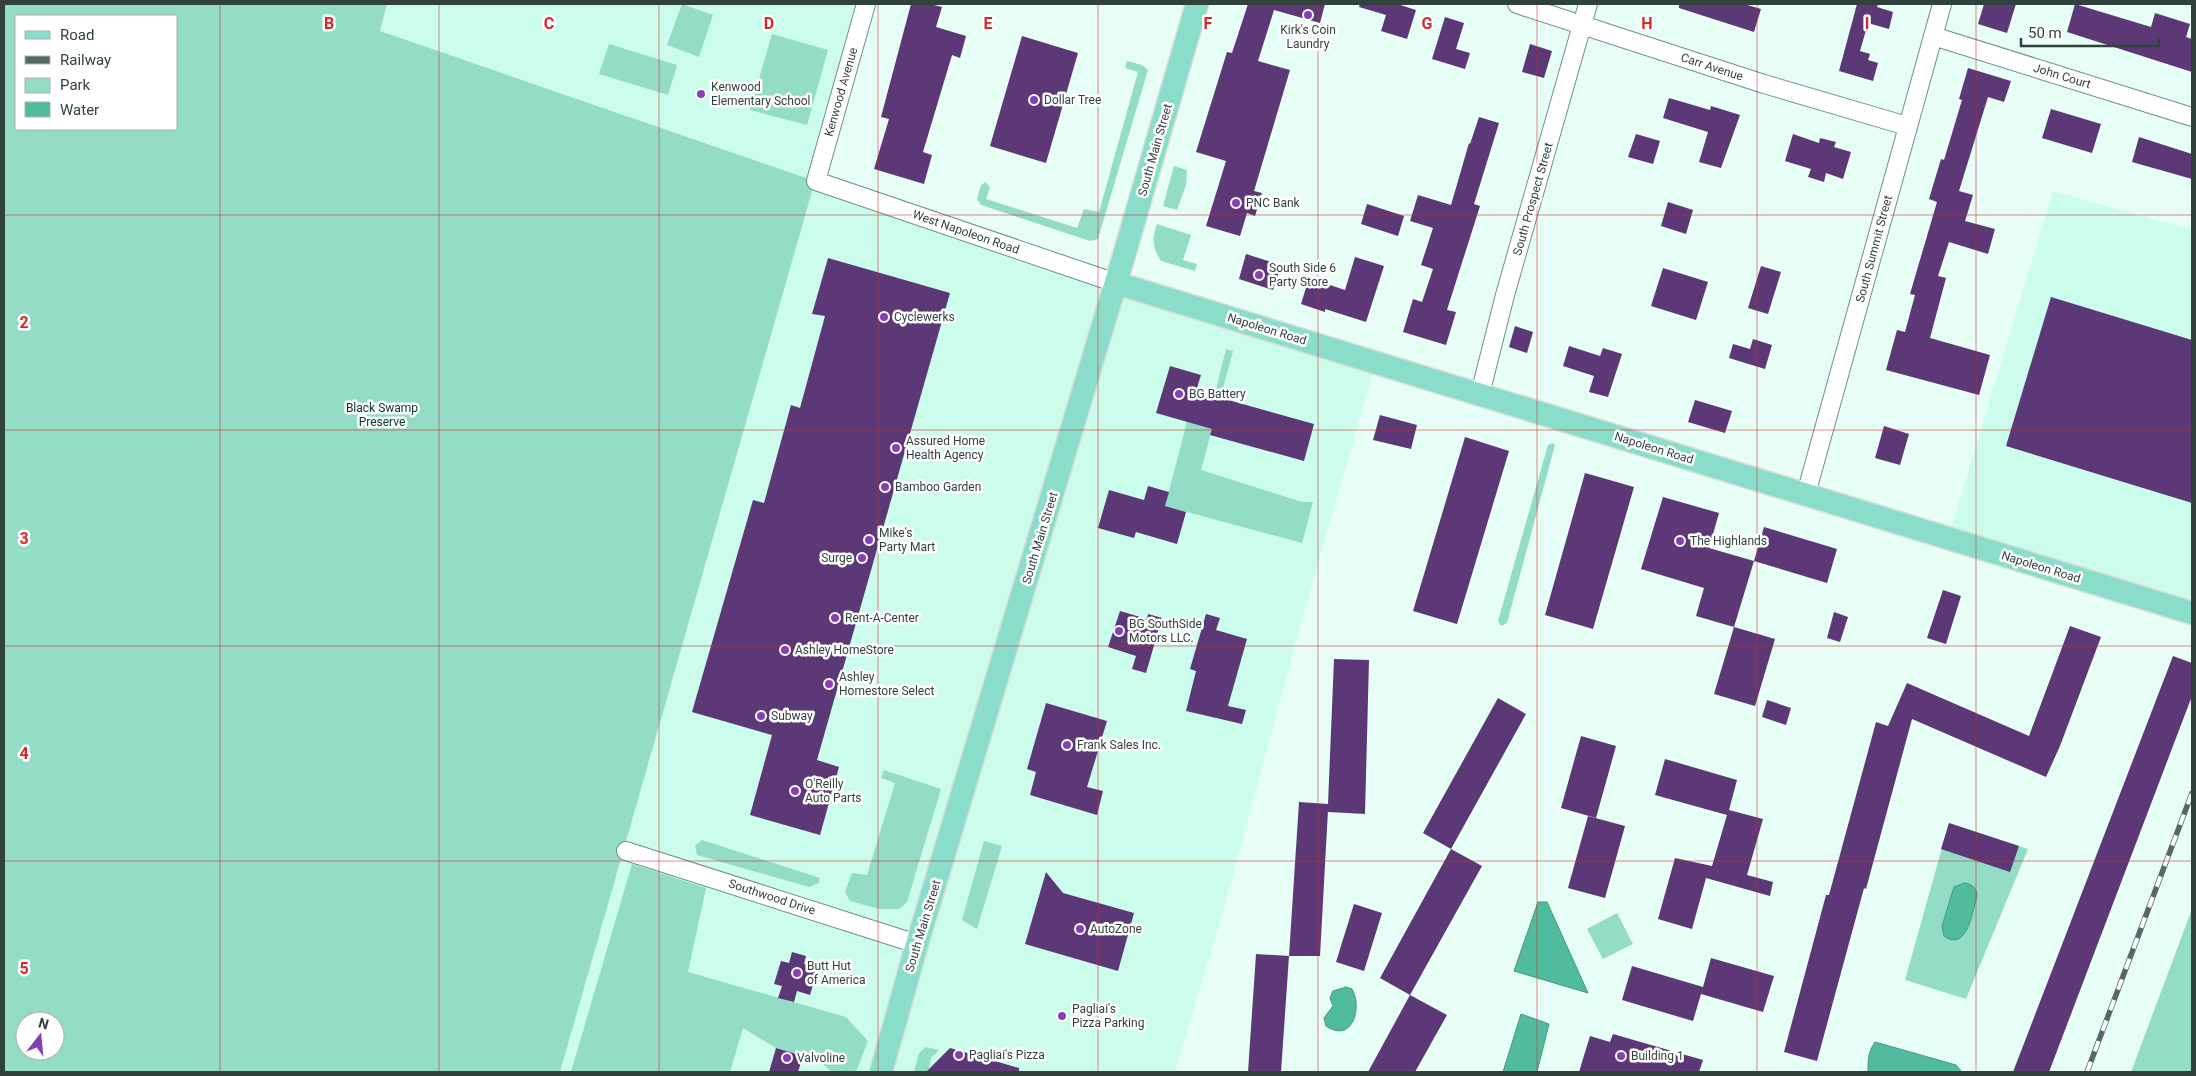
<svg xmlns="http://www.w3.org/2000/svg" width="2196" height="1076" font-family="Roboto,sans-serif">
	<rect width="100%" height="100%" fill="#e7fef6"/>
	<!-- built -->
	<g fill="#ccfceb">
		<polygon points="387,4 866,4 815,181 1376,363 1306,605 1223,912 1175,1072 560,1072 815,181 380,31"/>
		<polygon points="2053,191 2192,230 2192,613 1948,538"/>
	</g>
	<!-- green -->
	<g fill="#93dcc5" fill-rule="evenodd">
		<path d="M4 4H387L380 31 815 181 560 1072H369L365 1071 364 1072H4ZM16 16H176V129H16ZM25 1021H55V1051H25Z"/>
		<polygon points="682,4 713,15 699,57 667,45"/>
		<polygon points="772,34 828,50 807,125 750,110"/>
		<polygon points="609,44 677,65 668,95 599,74"/>
		<polygon points="1127,61 1142,65 1148,70 1098,239 1090,241 981,205 977,199 981,185 986,182 990,188 986,199 1077,228 1084,209 1099,212 1138,72 1125,68"/>
		<polygon points="1174,166 1187,170 1186,185 1177,210 1163,206"/>
		<path d="M1157 224 1191 235 1183 260 1197 264 1195 271 1161 261C1152 247 1152 240 1157 224Z"/>
		<polygon points="1226,349 1233,351 1201,470 1302,502 1313,502 1302,543 1165,506 1187,422 1207,426"/>
		<polygon points="1553,443 1555,445 1507,623 1501,626 1498,621 1548,445"/>
		<polygon points="884,770 941,789 907,902 899,909 879,909 850,901 845,892 852,873 867,875 895,783 881,778"/>
		<polygon points="1949,823 2028,849 1966,999 1905,980"/>
		<polygon points="702,840 820,878 819,883 809,887 697,855 695,846"/>
		<polygon points="984,841 1002,846 977,929 962,920"/>
		<polygon points="632,864 706,888 688,972 846,1017 868,1041 856,1072 832,1072 819,1061 776,1048 743,1028 730,1072 571,1072"/>
		<polygon points="2192,909 2192,1072 2131,1072"/>
		<polygon points="1617,913 1633,944 1603,959 1587,929"/>
		<polygon points="926,1047 939,1050 931,1058 928,1072 914,1072 919,1053"/>
	</g>
	<!-- water -->
	<g fill="#51bb9e" stroke="#479681">
		<path d="M1964 883C1972 884 1977 888 1977 896 1973 910 1967 953 1944 936L1942 926 1954 887Z"/>
		<polygon points="1538,902 1547,902 1588,993 1514,971"/>
		<path d="M1346 987 1352 989C1363 1008 1352 1044 1326 1026L1324 1018 1333 1006 1330 998 1333 991Z"/>
		<polygon points="1521,1014 1549,1024 1537,1072 1503,1072"/>
		<path d="M1875 1042 1956 1065 1962 1072H1868C1868 1060 1868 1052 1875 1042Z"/>
	</g>
	<!-- building -->
	<g fill="#5c3876">
		<polygon points="911,4 930,4 942,7 936,27 966,36 960,58 952,55 923,152 932,155 924,184 874,169 889,119 881,117"/>
		<polygon points="1248,4 1325,4 1320,23 1274,10 1258,61 1290,70 1254,191 1262,193 1255,216 1247,213 1240,236 1206,226 1226,161 1196,152 1227,52 1232,53"/>
		<polygon points="1360,4 1397,4 1416,10 1407,39 1381,31 1386,15 1359,7"/>
		<polygon points="1679,4 1744,4 1761,9 1754,32 1679,8"/>
		<polygon points="1857,4 1878,4 1877,7 1893,12 1889,29 1868,23 1860,51 1870,54 1868,60 1878,63 1873,81 1839,71"/>
		<polygon points="1984,4 2016,4 2007,33 1978,24"/>
		<polygon points="2075,4 2151,27 2155,13 2190,24 2186,37 2192,39 2192,72 2067,32"/>
		<polygon points="1445,17 1464,23 1456,49 1470,53 1465,69 1432,59"/>
		<polygon points="1022,36 1078,53 1046,163 990,146"/>
		<polygon points="1530,44 1552,51 1544,78 1522,72"/>
		<polygon points="1968,68 2011,81 2004,102 1988,97 1959,191 1973,195 1965,221 1995,229 1988,254 1949,242 1938,276 1946,278 1930,338 1990,355 1979,395 1886,370 1897,330 1905,332 1915,295 1910,294 1937,202 1929,199 1941,159 1944,160 1962,100 1959,99"/>
		<polygon points="1669,98 1710,110 1711,106 1740,115 1721,168 1699,162 1708,132 1663,118"/>
		<polygon points="2051,109 2101,124 2092,153 2042,138"/>
		<polygon points="1479,117 1499,123 1474,204 1480,206 1447,310 1456,312 1446,345 1403,332 1413,299 1422,302 1433,269 1421,265 1433,228 1410,221 1418,195 1451,205 1469,143 1470,144"/>
		<polygon points="1636,134 1660,141 1653,164 1628,157"/>
		<polygon points="1793,134 1819,143 1820,138 1836,142 1834,147 1851,152 1843,179 1826,173 1824,182 1808,177 1811,169 1785,161"/>
		<polygon points="2139,137 2192,154 2192,179 2132,162"/>
		<polygon points="1668,202 1693,210 1686,234 1661,226"/>
		<polygon points="1367,204 1404,216 1398,236 1361,224"/>
		<polygon points="1246,254 1281,265 1273,290 1239,279"/>
		<polygon points="1355,257 1384,266 1366,322 1325,309 1325,312 1301,304 1309,278 1345,290"/>
		<polygon points="828,258 950,293 817,760 839,767 820,835 750,815 772,735 692,712 753,500 764,503 791,405 800,408 825,316 812,314"/>
		<polygon points="1761,266 1781,272 1768,314 1748,308"/>
		<polygon points="1663,268 1708,282 1696,320 1651,306"/>
		<polygon points="2051,297 2192,340 2192,503 2006,446"/>
		<polygon points="1515,326 1533,332 1527,353 1509,347"/>
		<polygon points="1753,339 1772,345 1765,369 1729,358 1733,344 1750,349"/>
		<polygon points="1569,346 1600,356 1603,348 1622,354 1608,397 1589,392 1594,376 1563,366"/>
		<polygon points="1170,366 1201,375 1196,391 1314,424 1304,461 1210,435 1212,429 1156,413"/>
		<polygon points="1695,400 1732,411 1725,433 1688,422"/>
		<polygon points="1380,415 1417,425 1411,449 1373,440"/>
		<polygon points="1884,426 1909,434 1900,465 1875,458"/>
		<polygon points="1465,437 1509,451 1457,624 1413,611"/>
		<polygon points="1585,473 1634,487 1593,629 1545,615"/>
		<polygon points="1148,486 1169,492 1165,506 1186,512 1177,544 1136,532 1134,538 1098,528 1109,490 1144,500"/>
		<polygon points="1663,497 1719,513 1709,548 1754,561 1734,627 1696,616 1704,588 1641,569"/>
		<polygon points="1764,527 1837,549 1827,583 1754,561"/>
		<polygon points="1943,590 1961,596 1946,644 1927,638"/>
		<polygon points="1120,611 1147,619 1148,614 1162,618 1146,673 1132,669 1136,656 1108,647"/>
		<polygon points="1834,612 1848,617 1840,642 1827,638"/>
		<polygon points="1206,614 1220,618 1216,630 1247,639 1228,706 1246,710 1242,724 1186,711 1196,671 1190,669"/>
		<polygon points="2070,626 2101,637 2060,746 2046,777 1912,719 1866,889 1864,888 1817,1061 1784,1052 1826,895 1829,895 1876,722 1888,726 1907,683 2029,736"/>
		<polygon points="1734,627 1775,639 1755,706 1714,694"/>
		<polygon points="2173,656 2192,663 2192,696 2049,1072 2013,1072"/>
		<polygon points="1334,659 1369,660 1365,814 1328,812 1328,810 1320,956 1289,956 1299,802 1328,804"/>
		<polygon points="1498,698 1526,714 1451,849 1423,833"/>
		<polygon points="1767,700 1791,708 1786,725 1762,717"/>
		<polygon points="1046,703 1107,721 1087,787 1103,791 1097,815 1030,795 1036,772 1027,769"/>
		<polygon points="1581,736 1616,746 1596,818 1561,808"/>
		<polygon points="1665,759 1737,780 1729,810 1763,819 1747,875 1773,882 1770,896 1706,878 1692,929 1658,919 1675,858 1712,866 1727,815 1655,795"/>
		<polygon points="1588,816 1625,826 1605,898 1568,888"/>
		<polygon points="1949,823 2019,846 2010,872 1941,849"/>
		<polygon points="1451,849 1482,866 1410,995 1380,978"/>
		<polygon points="1046,872 1063,893 1134,913 1118,971 1025,944"/>
		<polygon points="1354,904 1382,913 1364,971 1336,962"/>
		<polygon points="792,952 806,956 804,964 818,968 810,995 797,991 794,1002 778,998 782,986 774,984 781,961 789,963"/>
		<polygon points="1256,954 1289,956 1281,1072 1248,1072"/>
		<polygon points="1711,958 1774,976 1763,1012 1701,994 1693,1021 1622,1000 1632,966 1703,987"/>
		<polygon points="1410,995 1447,1015 1415,1072 1368,1072"/>
		<polygon points="1613,1034 1703,1060 1699,1072 1579,1072 1590,1036 1610,1042"/>
		<polygon points="776,1048 803,1056 798,1072 769,1072"/>
		<polygon points="950,1048 1019,1068 1019,1072 926,1072"/>
	</g>
	<g fill="none" stroke-linecap="round" stroke-linejoin="round">
		<defs>
			<g id="minor">
				<polyline points="866,4 816,181 1116,283"/>
				<polyline points="1517,4 1764,84 1907,126"/>
				<polyline points="1933,36 2192,117"/>
				<polyline points="1480,394 1505,295 1588,4"/>
				<polyline points="1806,494 1942,4"/>
				<polyline points="626,851 917,944"/>
			</g>
			<g id="major">
				<polyline points="1116,283 2192,613"/>
				<polyline points="881,1072 917,944 1125,252 1197,4"/>
			</g>
		</defs>
		<!-- minor casing -->
		<use href="#minor" stroke="#6d9185" stroke-width="20"/>
		<!-- major casing -->
		<use href="#major" stroke="#dadddc" stroke-width="25"/>
		<!-- minor -->
		<use href="#minor" stroke="#fff" stroke-width="18"/>
		<!-- major -->
		<use href="#major" stroke="#8adec9" stroke-width="22"/>
		<defs>
			<polyline id="rail" points="2087,1072 2192,793"/>
		</defs>
		<!-- rail casing -->
		<use href="#rail" stroke="#576963" stroke-width="5.5"/>
		<!-- rail -->
		<use href="#rail" stroke="#fff" stroke-width="4" stroke-dasharray="11" stroke-linecap="butt"/>
	</g>
	<!-- grid -->
	<path fill="none" stroke="#d62828" stroke-width="1" stroke-opacity="0.55" d="M220 4V1072M439 4V1072M659 4V1072M878 4V1072M1098 4V1072M1318 4V1072M1537 4V1072M1757 4V1072M1976 4V1072M4 215H2192M4 430H2192M4 646H2192M4 861H2192"/>
	<!-- markers -->
	<g fill="#8640b3" stroke="#fff" stroke-width="2">
		<circle cx="1308" cy="15" r="5"/>
		<circle cx="701" cy="94" r="5"/>
		<circle cx="1034" cy="100" r="5"/>
		<circle cx="1236" cy="203" r="5"/>
		<circle cx="1259" cy="275" r="5"/>
		<circle cx="884" cy="317" r="5"/>
		<circle cx="1179" cy="394" r="5"/>
		<circle cx="896" cy="448" r="5"/>
		<circle cx="885" cy="487" r="5"/>
		<circle cx="869" cy="540" r="5"/>
		<circle cx="1680" cy="541" r="5"/>
		<circle cx="862" cy="558" r="5"/>
		<circle cx="835" cy="618" r="5"/>
		<circle cx="1119" cy="631" r="5"/>
		<circle cx="785" cy="650" r="5"/>
		<circle cx="829" cy="684" r="5"/>
		<circle cx="761" cy="716" r="5"/>
		<circle cx="1067" cy="745" r="5"/>
		<circle cx="795" cy="791" r="5"/>
		<circle cx="1080" cy="929" r="5"/>
		<circle cx="797" cy="973" r="5"/>
		<circle cx="1062" cy="1016" r="5"/>
		<circle cx="959" cy="1055" r="5"/>
		<circle cx="1621" cy="1056" r="5"/>
		<circle cx="787" cy="1058" r="5"/>
	</g>
	<g text-anchor="middle" dominant-baseline="central" stroke-width="5" stroke-linejoin="round" paint-order="stroke">
		<!-- poi labels -->
		<g font-size="12" fill="#31413c" stroke="#fff" text-anchor="start">
			<text x="1308" y="30" text-anchor="middle">Kirk's Coin<tspan x="1308" dy="14">Laundry</tspan></text>
			<text x="711" y="87">Kenwood<tspan x="711" dy="14">Elementary School</tspan></text>
			<text x="1044" y="100">Dollar Tree</text>
			<text x="1246" y="203">PNC Bank</text>
			<text x="1269" y="268">South Side 6<tspan x="1269" dy="14">Party Store</tspan></text>
			<text x="894" y="317">Cyclewerks</text>
			<text x="1189" y="394">BG Battery</text>
			<text x="906" y="441">Assured Home<tspan x="906" dy="14">Health Agency</tspan></text>
			<text x="895" y="487">Bamboo Garden</text>
			<text x="879" y="533">Mike's<tspan x="879" dy="14">Party Mart</tspan></text>
			<text x="1690" y="541">The Highlands</text>
			<text x="852" y="558" text-anchor="end">Surge</text>
			<text x="845" y="618">Rent-A-Center</text>
			<text x="1129" y="624">BG SouthSide<tspan x="1129" dy="14">Motors LLC.</tspan></text>
			<text x="795" y="650">Ashley HomeStore</text>
			<text x="839" y="677">Ashley<tspan x="839" dy="14">Homestore Select</tspan></text>
			<text x="771" y="716">Subway</text>
			<text x="1077" y="745">Frank Sales Inc.</text>
			<text x="805" y="784">O'Reilly<tspan x="805" dy="14">Auto Parts</tspan></text>
			<text x="1090" y="929">AutoZone</text>
			<text x="807" y="966">Butt Hut<tspan x="807" dy="14">of America</tspan></text>
			<text x="1072" y="1009">Pagliai's<tspan x="1072" dy="14">Pizza Parking</tspan></text>
			<text x="969" y="1055">Pagliai's Pizza</text>
			<text x="1631" y="1056">Building 1</text>
			<text x="797" y="1058">Valvoline</text>
		</g>
		<!-- street labels -->
		<g font-size="12" fill="#31413c" stroke="#fff">
			<text transform="translate(1712 67) rotate(18)">Carr Avenue</text>
			<text transform="translate(2062 76) rotate(17)">John Court</text>
			<text transform="translate(841 92) rotate(-74)">Kenwood Avenue</text>
			<text transform="translate(1155 150) rotate(-74)">South Main Street</text>
			<text transform="translate(1533 199) rotate(-74)">South Prospect Street</text>
			<text transform="translate(966 232) rotate(19)">West Napoleon Road</text>
			<text transform="translate(1874 249) rotate(-75)">South Summit Street</text>
			<text transform="translate(1267 329) rotate(17)">Napoleon Road</text>
			<text transform="translate(1654 448) rotate(17)">Napoleon Road</text>
			<text transform="translate(1040 538) rotate(-73)">South Main Street</text>
			<text transform="translate(2041 567) rotate(17)">Napoleon Road</text>
			<text transform="translate(772 897) rotate(18)">Southwood Drive</text>
			<text transform="translate(923 926) rotate(-73)">South Main Street</text>
		</g>
		<!-- park labels -->
		<g font-size="12" fill="#033529" stroke="#fff">
			<text x="382" y="408">Black Swamp<tspan x="382" dy="14">Preserve</tspan></text>
		</g>
	</g>
	<g font-size="16" text-anchor="middle" font-weight="bold" fill="#d62828" stroke="#fff" stroke-width="5" stroke-linejoin="round" paint-order="stroke">
		<text x="329" y="29">B</text>
		<text x="549" y="29">C</text>
		<text x="769" y="29">D</text>
		<text x="988" y="29">E</text>
		<text x="1208" y="29">F</text>
		<text x="1427" y="29">G</text>
		<text x="1647" y="29">H</text>
		<text x="1867" y="29">I</text>
		<text x="24" y="328">2</text>
		<text x="24" y="544">3</text>
		<text x="24" y="759">4</text>
		<text x="24" y="974">5</text>
	</g>
	<!-- border -->
	<rect width="2196" height="1076" fill="none" stroke="#31413c" stroke-width="10"/>
	<!-- legend -->
	<rect x="15" y="15" width="162" height="115" fill="#ffffff" stroke="#adb3b1"/>
	<rect x="25" y="31" width="25" height="8" fill="#8adec9" stroke="#adb3b1"/>
	<text x="60" y="40" font-size="15" fill="#31413c">Road</text>
	<rect x="25" y="56" width="25" height="8" fill="#576963" stroke="#adb3b1"/>
	<text x="60" y="65" font-size="15" fill="#31413c">Railway</text>
	<rect x="25" y="78" width="25" height="15" fill="#93dcc5" stroke="#adb3b1"/>
	<text x="60" y="90" font-size="15" fill="#31413c">Park</text>
	<rect x="25" y="102" width="25" height="15" fill="#51bb9e" stroke="#adb3b1"/>
	<text x="60" y="115" font-size="15" fill="#31413c">Water</text>
	<!-- north arrow -->
	<g transform="translate(40 1036) rotate(16)"><circle r="24" fill="#ffffff" stroke="#adb3b1"/>
	<path d="M0-4L9 19L0 12L-9 19Z" fill="#8640b3"/>
	<text y="-8" font-size="14" font-weight="bold" text-anchor="middle" fill="#31413c">N</text>
	</g>
	<!-- scale -->
	<path d="M2021 38v8h138v-8" fill="none" stroke="#31413c" stroke-width="2.5"/>
	<text x="2028" y="38" font-size="15" fill="#31413c" stroke="#ffffff" stroke-width="4" paint-order="stroke">50 m</text>
</svg>
